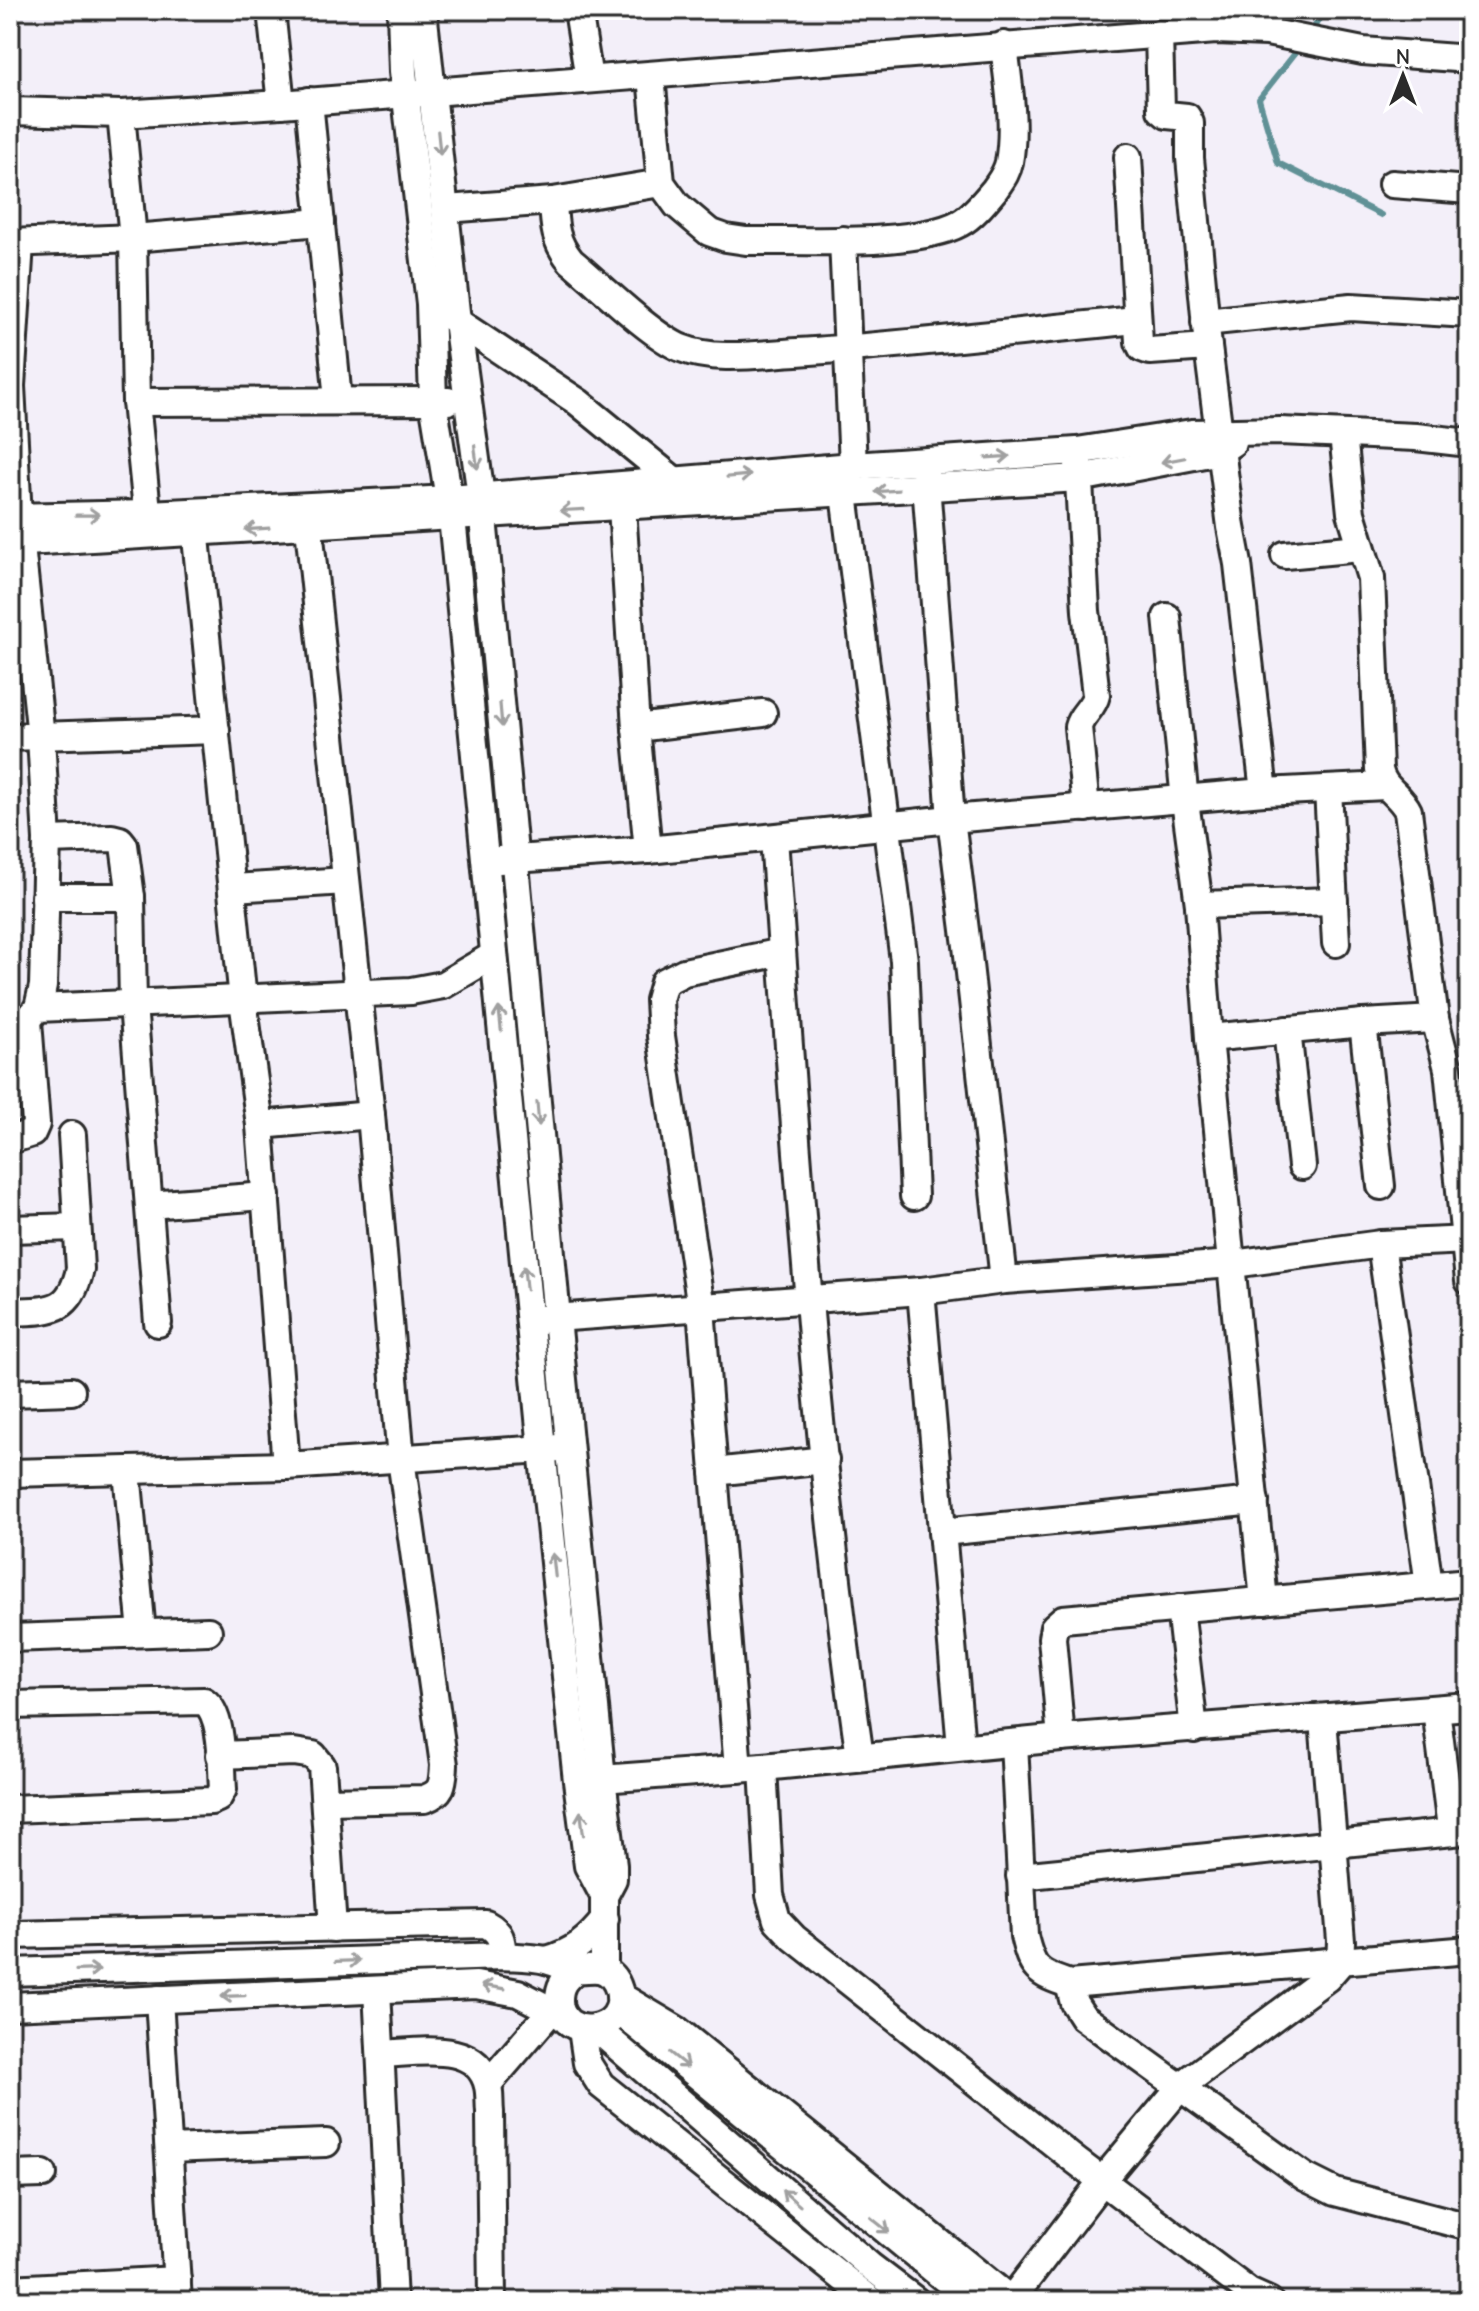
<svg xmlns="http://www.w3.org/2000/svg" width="1479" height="2311" font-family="'Comic Neue',sans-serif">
	<rect width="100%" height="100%" fill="#f3eff9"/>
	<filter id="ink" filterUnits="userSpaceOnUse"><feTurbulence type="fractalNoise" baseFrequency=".0125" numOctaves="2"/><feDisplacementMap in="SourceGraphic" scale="16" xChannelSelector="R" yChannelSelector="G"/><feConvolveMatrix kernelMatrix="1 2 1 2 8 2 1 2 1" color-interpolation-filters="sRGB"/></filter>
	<g filter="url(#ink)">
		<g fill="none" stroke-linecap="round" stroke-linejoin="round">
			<!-- stream -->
			<g stroke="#609196" stroke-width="6">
				<polyline points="1311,32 1325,10"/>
				<polyline points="1300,47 1259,99 1278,163 1381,215"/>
			</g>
			<defs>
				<g id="minor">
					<polyline points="271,10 281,104"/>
					<polyline points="401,10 403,72 430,304 433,401 452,517 542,1449 577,1781 588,1866 604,1896"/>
					<polyline points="423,10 457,321 481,496 557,1318 602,1779 613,1865 613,1879 604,1896 604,1970"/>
					<polyline points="578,10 589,79"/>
					<path d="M651 76 661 183 677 205 709 232 726 238 746 241C797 240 917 247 960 223 973 216 985 201 995 189 1001 180 1007 173 1009 162 1016 124 1008 83 1004 45"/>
					<polyline points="309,101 338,400"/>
					<polyline points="10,111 121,114 281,104 1216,30 1267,32 1363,51 1469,59"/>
					<polyline points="121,114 133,238 136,402 149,530"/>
					<polyline points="1128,157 1139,342 1142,348 1150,351 1208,347"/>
					<polyline points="1392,184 1469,190"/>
					<path d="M553 201C554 226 555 242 571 261 599 284 650 335 681 348 716 362 760 354 797 352 910 345 1024 331 1137 320"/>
					<polyline points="446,209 553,201 661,183"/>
					<polyline points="843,240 853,466 844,494 904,961 914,1196"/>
					<polyline points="10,243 133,238 321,222"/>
					<polyline points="20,243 11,386 18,517 41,737 47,840 43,986 38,1008"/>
					<polyline points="450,317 578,402 682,487"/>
					<polyline points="1205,322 1351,307 1469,314"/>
					<polyline points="136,402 448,401"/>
					<path d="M1343 434 1351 513 1371 578 1379 770C1383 789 1400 794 1408 811L1435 1019 1448 1069 1469 1281"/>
					<path d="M1078 462 1086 611 1096 695C1093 709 1081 714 1078 727L1086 808"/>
					<polyline points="925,470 951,819 967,946 1004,1280"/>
					<polyline points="621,491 636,728 648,850"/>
					<polyline points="307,509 371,1115"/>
					<polyline points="10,517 148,514 450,499 853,466 1077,451 1192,433 1280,431 1416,437 1469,443"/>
					<polyline points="194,518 243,1000 260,1125 286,1466"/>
					<polyline points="10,543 1079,478 1220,451 1232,443"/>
					<polyline points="1285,555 1360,548"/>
					<polyline points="1167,617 1185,801 1199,905 1334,901"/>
					<polyline points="636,728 763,713"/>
					<polyline points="10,737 216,730"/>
					<polyline points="1328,789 1336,943"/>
					<polyline points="1264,792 1386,786"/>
					<path d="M774 838C796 1145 816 1453 860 1757"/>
					<polyline points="47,840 112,838 120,840 124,845 131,897 133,1004 158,1323"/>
					<polyline points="499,860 648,850 951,819 1264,792 1238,564 1231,527 1208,347 1190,158 1190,123 1187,117 1167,115 1161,110 1159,34"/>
					<polyline points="233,888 346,881"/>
					<polyline points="45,897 131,897"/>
					<polyline points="1199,905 1209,1038 1264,1601"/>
					<polyline points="1363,1023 1381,1186"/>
					<polyline points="1287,1030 1302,1166"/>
					<polyline points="1209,1038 1363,1023 1435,1019"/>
					<polyline points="10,1040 38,1008 411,991 443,985 494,955"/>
					<path d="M260 1125 371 1115 401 1459 444 1765C443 1783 443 1793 424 1799L326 1801"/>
					<polyline points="10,1140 32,1133 36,1124 28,1021"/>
					<polyline points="149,1205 266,1196"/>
					<polyline points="10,1229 77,1227"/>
					<polyline points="1381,1244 1429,1585"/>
					<polyline points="921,1291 961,1747"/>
					<path d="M10 1312C50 1310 70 1314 80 1269L72 1135"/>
					<polyline points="541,1319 921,1291 1004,1280 1233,1264 1381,1244 1469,1240"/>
					<polyline points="10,1393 71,1391"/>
					<polyline points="127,1471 142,1633"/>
					<polyline points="714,1472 701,1308 661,1036 659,1000 664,982 684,972 782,952"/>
					<polyline points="10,1473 286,1466 559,1448"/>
					<polyline points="942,1532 1255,1501"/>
					<polyline points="1180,1608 1194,1729"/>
					<polyline points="10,1638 208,1631"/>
					<path d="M10 1705 204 1701C224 1715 221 1765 223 1789L218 1798 211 1801 10 1809"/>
					<polyline points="1436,1709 1451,1828 1469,1831"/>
					<polyline points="1061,1738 1052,1638 1054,1627 1063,1619 1469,1582"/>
					<path d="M1014 1743 1024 1936C1032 1969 1036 1973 1069 1984L1469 1950"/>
					<polyline points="220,1755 294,1752 313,1755 322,1766 333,1928"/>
					<polyline points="763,1767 770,1895 777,1920 794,1938 1076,2161 1249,2292 1269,2301"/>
					<polyline points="738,1769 714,1472 825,1460"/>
					<polyline points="588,1780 763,1767 1061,1738 1469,1706"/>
					<polyline points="1020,1876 1463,1831"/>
					<path d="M10 1935 486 1924C501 1932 502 1940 503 1956"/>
					<path d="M547 1960C573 1952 588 1941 605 1919"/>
					<path d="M10 1972 503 1956C517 1957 532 1957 546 1960 555 1962 565 1968 575 1969 583 1970 591 1968 599 1969 610 1971 616 1980 619 1990 631 2034 559 2044 559 2000 559 1986 564 1979 576 1970"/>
					<polyline points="1069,1984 1074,2003 1083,2017 1305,2177 1335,2192 1469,2227"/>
					<polyline points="377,1990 393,2301"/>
					<polyline points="620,1996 677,2030 1012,2301"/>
					<polyline points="159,1999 178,2301"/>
					<polyline points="10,2006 476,1985 518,1993 564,2017"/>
					<polyline points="619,2011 972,2301"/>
					<polyline points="582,2029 587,2063 601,2085 872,2301"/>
					<polyline points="597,2029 870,2266 916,2301"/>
					<path d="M381 2054C417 2053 477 2039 488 2086 490 2094 489 2103 490 2112L492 2301"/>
					<polyline points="488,2084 551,2011"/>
					<polyline points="169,2149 326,2143"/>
					<polyline points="10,2175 43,2174"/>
					<polyline points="10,2289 177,2280"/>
					<polyline points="1011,2300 1102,2181 1181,2086 1327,1978 1340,1963 1341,1941 1323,1719"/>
				</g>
			</defs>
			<!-- minor casing -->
			<use href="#minor" stroke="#2b2b2b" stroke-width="32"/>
			<!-- minor -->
			<use href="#minor" stroke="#fff" stroke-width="26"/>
		</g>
		<!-- one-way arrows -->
		<defs><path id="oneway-shaft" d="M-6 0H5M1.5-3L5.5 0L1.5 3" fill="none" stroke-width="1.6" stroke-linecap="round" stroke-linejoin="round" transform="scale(2)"/></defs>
		<g stroke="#a0a0a0">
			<use href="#oneway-shaft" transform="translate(439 143) rotate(84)"/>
			<use href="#oneway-shaft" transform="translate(476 457) rotate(83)"/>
			<use href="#oneway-shaft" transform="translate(998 457) rotate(-4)"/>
			<use href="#oneway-shaft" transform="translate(1173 460) rotate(169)"/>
			<use href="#oneway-shaft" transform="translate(739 476) rotate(-5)"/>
			<use href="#oneway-shaft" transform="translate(887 491) rotate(176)"/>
			<use href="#oneway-shaft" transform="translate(572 510) rotate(177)"/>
			<use href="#oneway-shaft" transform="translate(88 515) rotate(-1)"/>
			<use href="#oneway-shaft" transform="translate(257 529) rotate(176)"/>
			<use href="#oneway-shaft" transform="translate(501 715) rotate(85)"/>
			<use href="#oneway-shaft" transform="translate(500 1019) rotate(-96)"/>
			<use href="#oneway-shaft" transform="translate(538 1114) rotate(85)"/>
			<use href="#oneway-shaft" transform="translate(525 1278) rotate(-96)"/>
			<use href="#oneway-shaft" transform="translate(554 1565) rotate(-96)"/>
			<use href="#oneway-shaft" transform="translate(582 1823) rotate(-97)"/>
			<use href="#oneway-shaft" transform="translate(348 1961) rotate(-2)"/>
			<use href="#oneway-shaft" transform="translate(88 1970) rotate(-2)"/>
			<use href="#oneway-shaft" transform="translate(493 1987) rotate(-171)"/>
			<use href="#oneway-shaft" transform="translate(233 1996) rotate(178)"/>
			<use href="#oneway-shaft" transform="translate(679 2060) rotate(39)"/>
			<use href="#oneway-shaft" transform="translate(791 2198) rotate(-139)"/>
			<use href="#oneway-shaft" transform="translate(880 2225) rotate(39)"/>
		</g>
	</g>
	<!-- margin -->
	<rect width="1479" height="2311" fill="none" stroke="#fff" stroke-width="40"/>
	<rect x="20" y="20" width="1439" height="2271" fill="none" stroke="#2b2b2b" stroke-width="3" filter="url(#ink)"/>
	<!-- north arrow -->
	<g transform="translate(1403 76)" stroke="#ffffff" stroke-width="6" paint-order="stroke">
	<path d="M0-6L14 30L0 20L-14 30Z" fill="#2b2b2b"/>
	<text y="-12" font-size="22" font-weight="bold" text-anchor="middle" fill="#2b2b2b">N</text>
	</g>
</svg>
